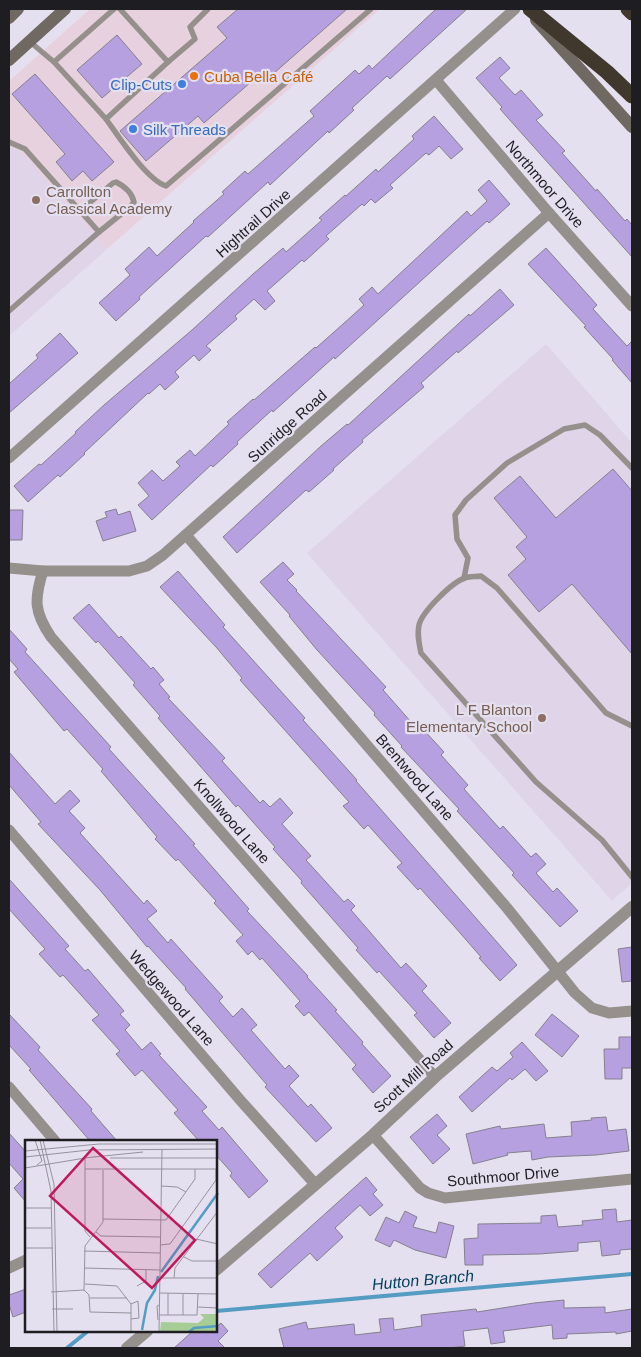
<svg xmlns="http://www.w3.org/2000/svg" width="641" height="1357" font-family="Helvetica,sans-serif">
	<rect width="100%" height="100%" fill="#e5e0ef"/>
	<!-- commercial -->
	<polygon fill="#e8d1de" points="90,9 380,9 107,249 20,151 9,147 9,81"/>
	<!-- education -->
	<g fill="#dfd4e8">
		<polygon points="9,147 20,151 107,249 9,336"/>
		<polygon points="546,344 632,443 632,883 612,901 307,553"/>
	</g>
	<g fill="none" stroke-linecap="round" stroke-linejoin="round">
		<!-- stream -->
		<g stroke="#559cc3" stroke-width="4">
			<polyline points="216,1311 632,1274"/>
			<polyline points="67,1348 88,1331"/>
		</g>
	</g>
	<!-- building -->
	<g fill="#b6a0df" stroke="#85808e">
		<polygon points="238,9 347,9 265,81 259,75 204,123 198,116 146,161 120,131 227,38 217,27"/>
		<polygon points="436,9 467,9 390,79 387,76 352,108 354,110 329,133 328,131 270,185 268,182 208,237 206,236 139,297 140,299 116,321 99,303 130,275 125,269 149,247 157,256 194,222 193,221 224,194 222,192 245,171 248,174 314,116 310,111 355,70 359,74 369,65 372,69"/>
		<polygon points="117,35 142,64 102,98 77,70"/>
		<polygon points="500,57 510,68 499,78 515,95 521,90 543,115 536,120 565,151 562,153 596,191 597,189 625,221 627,219 632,225 632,257 500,109 502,107 476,78"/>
		<polygon points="35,74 114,162 92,181 83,171 72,181 56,162 65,154 12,94"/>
		<polygon points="434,116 463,149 451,159 439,146 429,155 426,153 390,185 393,188 375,203 371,199 364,206 362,204 326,236 329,239 304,262 302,260 267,291 275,301 265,310 254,299 235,316 237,319 206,346 211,350 199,361 194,355 175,372 179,377 165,390 160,384 149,394 148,393 84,453 85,454 60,477 58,475 28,502 14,486 39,464 41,465 76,433 75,432 104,405 192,330 252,275 283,248 286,252 322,220 319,218 345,195 346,196 376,169 378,172 414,139 412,136"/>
		<polygon points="489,180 510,204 489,223 487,221 456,249 335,359 334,357 273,412 272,410 237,442 238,444 213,467 211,465 152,520 138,505 149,496 138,483 152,470 163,481 180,466 176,462 190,450 195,456 229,424 227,422 253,399 254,400 315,347 316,348 352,316 364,305 359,299 372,287 378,294 467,211 471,216 487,201 478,190"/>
		<polygon points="546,248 597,305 593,309 627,346 632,341 632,383 612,360 613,359 584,327 586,326 528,264"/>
		<polygon points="500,289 514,305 458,353 457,351 421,383 424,387 362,440 363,442 333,469 334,470 309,492 306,490 237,553 223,537 321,446 347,424 348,425 469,314 470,316"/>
		<polygon points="60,333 78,353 9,413 9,384 38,358 36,355"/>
		<polygon points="613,469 632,491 632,654 572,584 539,612 508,575 526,559 516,547 527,537 494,498 520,476 556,518"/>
		<polygon points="116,509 118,515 130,511 136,531 103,541 96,521 107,517 105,512"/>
		<polygon points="9,510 23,510 22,540 9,540"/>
		<polygon points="283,562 294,574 287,580 297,590 296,591 386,687 383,690 419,731 422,728 444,752 441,755 468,785 464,789 500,829 503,826 531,857 536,853 546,864 536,873 553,892 557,888 578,911 560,927 512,875 514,873 457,811 459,809 401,747 402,746 374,715 375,713 317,650 289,616 290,615 260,582"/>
		<polygon points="178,571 225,625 223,627 305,718 303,720 357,780 356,781 517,965 500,981 479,958 481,957 454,926 420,888 418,890 397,867 402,863 368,825 364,829 343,806 349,802 240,680 242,678 216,647 160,587"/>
		<polygon points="89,604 119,638 121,636 151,669 153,667 164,680 159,684 170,697 168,698 225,758 222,761 260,803 263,800 270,807 280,798 293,813 282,824 311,856 306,860 344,902 348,899 355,906 351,910 401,968 406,963 427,986 422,991 451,1023 434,1038 414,1015 417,1013 379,971 377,973 356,950 358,948 301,883 302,881 273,849 275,847 238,805 236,807 158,718 160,716 133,685 135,683 98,641 96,643 73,618"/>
		<polygon points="9,629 27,649 25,652 111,747 109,749 195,844 193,845 249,909 247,911 308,976 307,977 337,1010 335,1011 363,1042 362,1044 391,1076 373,1093 352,1069 356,1065 309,1012 304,1016 295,1006 300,1001 262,958 260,960 252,951 248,955 236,941 243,935 214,903 216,901 178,859 176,861 155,839 157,837 101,771 103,769 67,729 64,731 14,672 18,669 9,659"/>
		<polygon points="9,752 55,804 70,790 80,801 69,811 85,828 80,833 144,904 147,900 157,911 147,919 168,943 171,939 223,997 219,1001 233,1017 242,1008 257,1025 251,1030 285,1069 289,1065 299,1076 289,1086 308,1107 311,1104 332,1128 316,1142 265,1087 267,1085 185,989 186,988 148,946 147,947 100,890 38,824 41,822 9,785"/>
		<polygon points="9,879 69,946 65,949 85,971 88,969 124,1011 120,1014 130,1025 125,1030 142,1050 151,1042 161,1054 159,1055 207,1107 202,1111 219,1130 222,1127 268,1181 249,1198 230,1176 232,1173 216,1155 216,1141 199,1141 174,1113 178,1110 142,1070 135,1076 116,1054 120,1051 92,1020 99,1015 63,975 60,977 39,954 45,949 9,909"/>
		<polygon points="632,947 632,981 622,982 618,949"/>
		<polygon points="9,1014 40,1047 38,1050 92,1109 91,1111 117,1141 90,1141 29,1070 31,1069 9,1045"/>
		<polygon points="552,1014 579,1036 562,1057 535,1035"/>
		<polygon points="619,1037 632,1037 632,1068 622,1068 622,1079 605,1079 604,1049 619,1049"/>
		<polygon points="522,1042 548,1071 536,1081 525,1069 512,1080 510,1078 472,1112 459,1097 492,1067 497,1071 513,1057 510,1053"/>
		<polygon points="437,1114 447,1126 437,1135 450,1149 433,1164 410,1137"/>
		<polygon points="606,1117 608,1131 626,1129 629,1151 596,1155 548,1157 532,1160 531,1151 507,1153 508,1155 473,1164 466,1134 500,1126 501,1129 544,1124 546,1138 572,1136 571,1122 592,1120 591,1118"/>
		<polygon points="9,1133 26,1152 26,1202 14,1188 23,1179 9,1163"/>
		<polygon points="366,1177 377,1190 373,1194 383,1205 370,1216 360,1205 335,1228 343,1237 317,1261 310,1253 271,1288 258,1274"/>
		<polygon points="616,1209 617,1222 632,1220 632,1249 620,1250 620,1254 602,1256 600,1241 578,1243 578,1251 539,1254 483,1255 483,1265 465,1265 464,1239 478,1238 478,1224 541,1223 541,1216 556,1215 558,1227 583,1225 582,1221 603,1219 602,1210"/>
		<polygon points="405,1211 417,1217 413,1227 436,1233 439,1222 454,1226 446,1258 415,1250 394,1240 390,1247 375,1240 386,1217 399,1223"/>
		<polygon points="26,1289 26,1312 13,1317 9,1304 9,1295"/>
		<polygon points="564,1300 564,1308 605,1307 605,1313 632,1309 632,1331 616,1334 616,1332 567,1334 567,1338 553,1339 552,1325 503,1331 505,1342 491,1344 488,1328 463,1331 465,1346 449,1348 284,1348 279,1329 306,1322 308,1329 354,1324 355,1335 381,1332 379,1319 393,1318 394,1330 422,1326 421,1315 476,1309 477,1312 534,1303"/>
		<polygon points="221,1323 228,1331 218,1341 225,1348 174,1348 193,1331 216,1331 216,1327"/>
	</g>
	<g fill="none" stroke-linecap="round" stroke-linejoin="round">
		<!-- service -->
		<g stroke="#95908b" stroke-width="5.5">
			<polyline points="120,9 168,62 195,39 190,27 208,9"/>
			<polyline points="29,41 54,62 114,9"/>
			<polyline points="54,62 106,119 168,62"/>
			<path d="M106 119C119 137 146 179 166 186L371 9"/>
			<polyline points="9,142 25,149 99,232 9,311"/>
			<path d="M80 211 113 183 116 182C124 186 132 193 134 202L131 206 99 232"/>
			<polyline points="464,578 468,558 457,539 455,515 466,500 507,463 564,429 585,425 600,435 632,468"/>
			<path d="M632 726 606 713 497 588 481 576C476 577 470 576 465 578 452 582 422 612 419 625 417 635 419 643 421 653L536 782 602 840 632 877"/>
		</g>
		<!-- minor -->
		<g stroke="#95908b" stroke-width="11">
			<polyline points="436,80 549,213 632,306"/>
			<polyline points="9,458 515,9"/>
			<polyline points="186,535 507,908 575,993 592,1008 609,1013 632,1011"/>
			<polyline points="9,568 43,571 129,571 147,566 163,555 549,213"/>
			<path d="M43 571C34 599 34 612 51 637L435 1077"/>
			<polyline points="9,830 241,1101 315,1184"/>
			<polyline points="9,1087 55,1141"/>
			<polyline points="373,1135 420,1188 428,1193 445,1198 632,1179"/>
			<polyline points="9,1268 26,1260"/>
		</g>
		<!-- tertiary -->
		<g stroke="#95908b" stroke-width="12">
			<polyline points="216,1270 373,1135 435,1077 632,907"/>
			<polyline points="127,1348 147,1331"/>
		</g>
		<!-- secondary -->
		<g stroke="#706962" stroke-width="12">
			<polyline points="9,18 18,9"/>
			<polyline points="536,20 632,127"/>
			<polyline points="9,60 65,9"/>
		</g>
		<!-- motorway -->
		<g stroke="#40372d" stroke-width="15">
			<polyline points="530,9 607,72 632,96"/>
			<polyline points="628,9 632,13"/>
		</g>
	</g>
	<!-- markers -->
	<circle fill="#e8710a" stroke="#e5e0ef" stroke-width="2" cx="194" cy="76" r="5"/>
	<g fill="#3f7fe0" stroke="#e5e0ef" stroke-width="2">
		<circle cx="182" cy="84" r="5"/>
		<circle cx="133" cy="129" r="5"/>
	</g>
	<g fill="#8d6e63" stroke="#e5e0ef" stroke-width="2">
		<circle cx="36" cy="200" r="5"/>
		<circle cx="542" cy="718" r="5"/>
	</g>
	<g text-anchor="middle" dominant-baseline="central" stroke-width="4.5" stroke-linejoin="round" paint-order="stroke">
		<!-- food labels -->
		<g font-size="15" fill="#c56008" stroke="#e5e0ef" text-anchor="start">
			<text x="204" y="76">Cuba Bella Café</text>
		</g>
		<!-- shop labels -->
		<g font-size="15" fill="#366cbe" stroke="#e5e0ef" text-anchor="end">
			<text x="172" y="84">Clip-Cuts</text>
			<text x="143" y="129" text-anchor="start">Silk Threads</text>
		</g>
		<!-- street labels -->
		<g font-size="15" fill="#1e1d22" stroke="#e5e0ef">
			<text transform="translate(545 184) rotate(49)">Northmoor Drive</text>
			<text transform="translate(253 223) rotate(-42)">Hightrail Drive</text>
			<text transform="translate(287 426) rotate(-42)">Sunridge Road</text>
			<text transform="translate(415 777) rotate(49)">Brentwood Lane</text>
			<text transform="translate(232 821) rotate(49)">Knollwood Lane</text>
			<text transform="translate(172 998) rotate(49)">Wedgewood Lane</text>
			<text transform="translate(413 1076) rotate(-42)">Scott Mill Road</text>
			<text transform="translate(503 1176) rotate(-5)">Southmoor Drive</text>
		</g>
		<!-- education labels -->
		<g font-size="15" fill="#785e54" stroke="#e5e0ef" text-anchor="start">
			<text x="46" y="191">Carrollton<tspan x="46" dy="17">Classical Academy</tspan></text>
			<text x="532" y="709" text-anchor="end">L F Blanton<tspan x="532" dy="17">Elementary School</tspan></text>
		</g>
		<!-- water labels -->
		<g font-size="16" font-style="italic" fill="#003e59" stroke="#e5e0ef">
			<text transform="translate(423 1280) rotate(-5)">Hutton Branch</text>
		</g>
	</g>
	<!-- overview -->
	<g transform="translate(25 1140)">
		<rect width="192" height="192" fill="#e5e0ef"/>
		<path d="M175 174H192V192H135L136 182 173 183 179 178Z" fill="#a7cd96"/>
		<path fill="none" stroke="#559cc3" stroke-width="2.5" d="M136 132 193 53M117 190 122 163 130 150 133 136M164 192 169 188 193 186"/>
		<path fill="none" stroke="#95929d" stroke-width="1" d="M10 0 17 21 12 25M15 0 26 51 29 192M18 0 29 44 32 192M0 11 74 4H193M0 17 64 10 193 9M59 18 118 12M60 18V91L65 97M85 18H193M0 28 60 18M60 29H193M136 46 152 47 161 52M0 68H26M78 79 141 80 170 39V29M0 88H26M71 92 76 96 135 97M171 99 193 104M135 105 145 104 191 40V29M0 108H28M59 111 135 113M159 117 167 121H193M59 128 135 130M135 138H193M149 138 150 128 193 71M60 144 92 146 106 164V192M112 146 121 141V130M59 150 64 155 65 172 106 173M26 152 59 150 60 106 78 82V30M134 153 193 154M158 154V175M65 158H102M173 167 193 168M27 169H48M134 175H172L173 154M143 175V153M106 179 114 178 113 161 106 164M133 180 132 166 134 165M20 192H126M134 192 137 9"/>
		<path fill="#c2185b" fill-opacity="0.15" stroke="#c2185b" stroke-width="2.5" d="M68 8 170 100 127 148 25 56Z"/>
		<rect width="192" height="192" fill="none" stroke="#1e1d22" stroke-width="2.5"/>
	</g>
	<!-- border -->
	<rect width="641" height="1357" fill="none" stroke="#1e1d22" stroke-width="20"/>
</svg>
